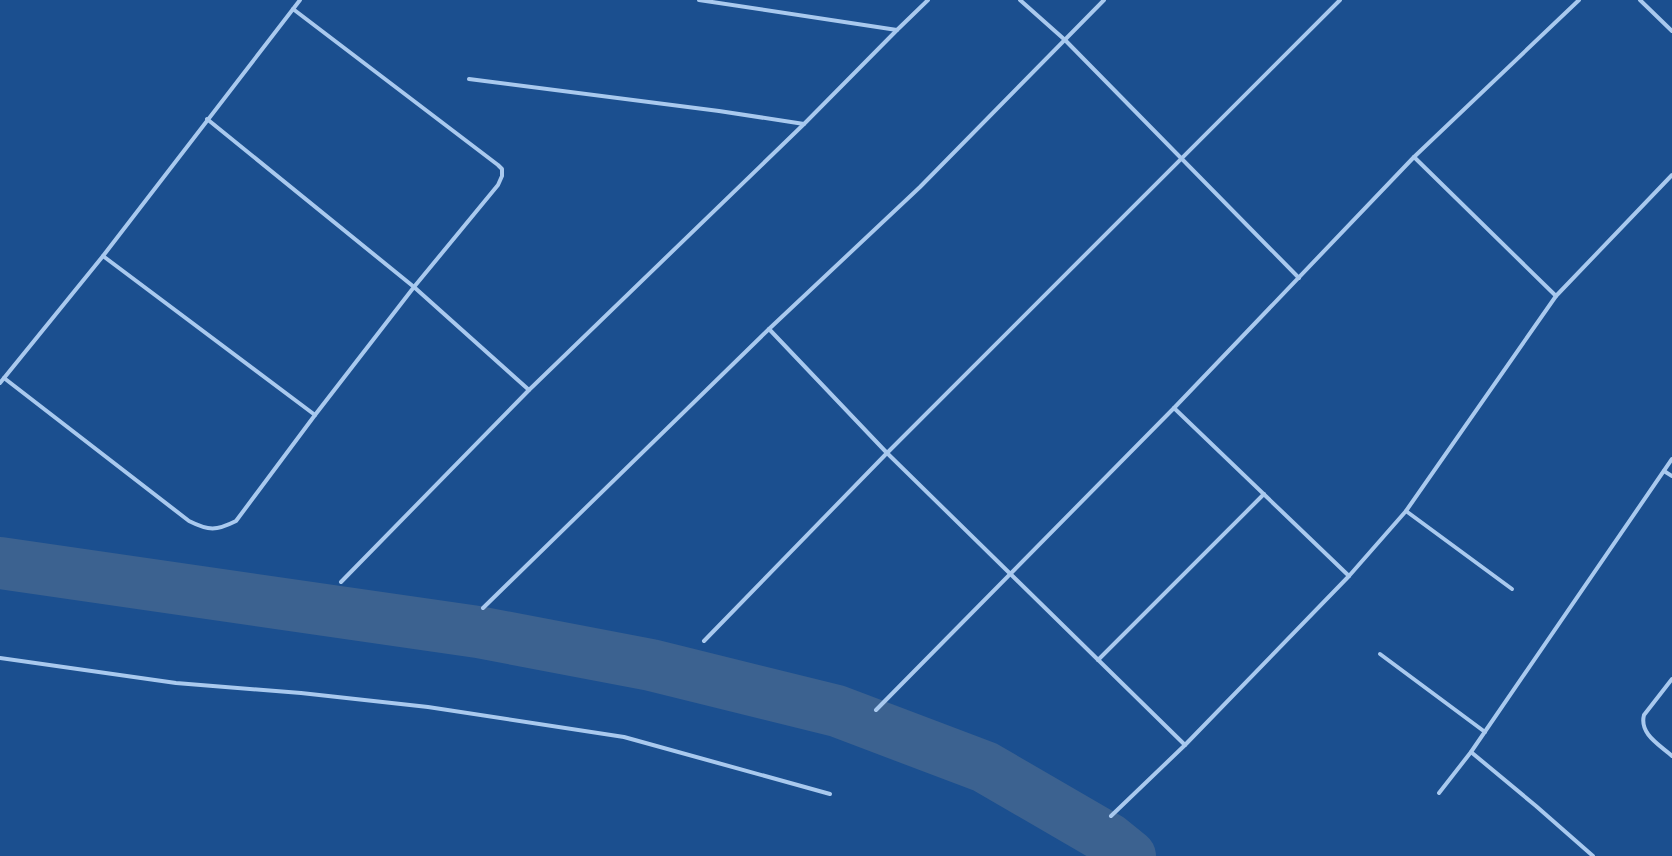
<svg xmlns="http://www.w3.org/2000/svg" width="1672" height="856" font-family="'PT Sans',sans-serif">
	<rect width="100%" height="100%" fill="#1b4f8f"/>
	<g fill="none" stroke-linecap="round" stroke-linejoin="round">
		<!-- river -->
		<polyline stroke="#3c6290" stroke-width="52" points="0,563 478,632 651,665 837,711 985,767 1109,839 1130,856"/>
		<!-- street -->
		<g stroke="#a9c9ee" stroke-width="4">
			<polyline points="699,0 897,30"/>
			<polyline points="1020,0 1065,40 1299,278"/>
			<polyline points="1640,0 1672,31"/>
			<polyline points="469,79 719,111 804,124"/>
			<polyline points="207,119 414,287 529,390"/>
			<polyline points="1414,157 1556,296"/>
			<polyline points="103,256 315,415"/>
			<polyline points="769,329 887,453 1185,745"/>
			<path d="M4 378 189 521C209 531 216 531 236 521L315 415 414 287 498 185 502 176V169L498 165 293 9"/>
			<polyline points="0,383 103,256 300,0"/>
			<polyline points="1174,408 1349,576"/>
			<polyline points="1664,471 1672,476"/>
			<polyline points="1406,511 1512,589"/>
			<polyline points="341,582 529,390 804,124 897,30 928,0"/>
			<polyline points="483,608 769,329 920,187 1104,0"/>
			<polyline points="704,641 887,453 1340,0"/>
			<polyline points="1380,654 1485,732"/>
			<polyline points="0,658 176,683 301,693 428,707 624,737 830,794"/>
			<polyline points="1098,660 1264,494"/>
			<path d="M1672 679 1644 715C1639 734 1660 745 1672 756"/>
			<polyline points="876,710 1174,408 1414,157 1579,0"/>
			<polyline points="1471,752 1536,806 1593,856"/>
			<polyline points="1439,793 1471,752 1672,459"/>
			<polyline points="1111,816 1185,745 1349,576 1406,511 1556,296 1672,175"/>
		</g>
	</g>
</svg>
